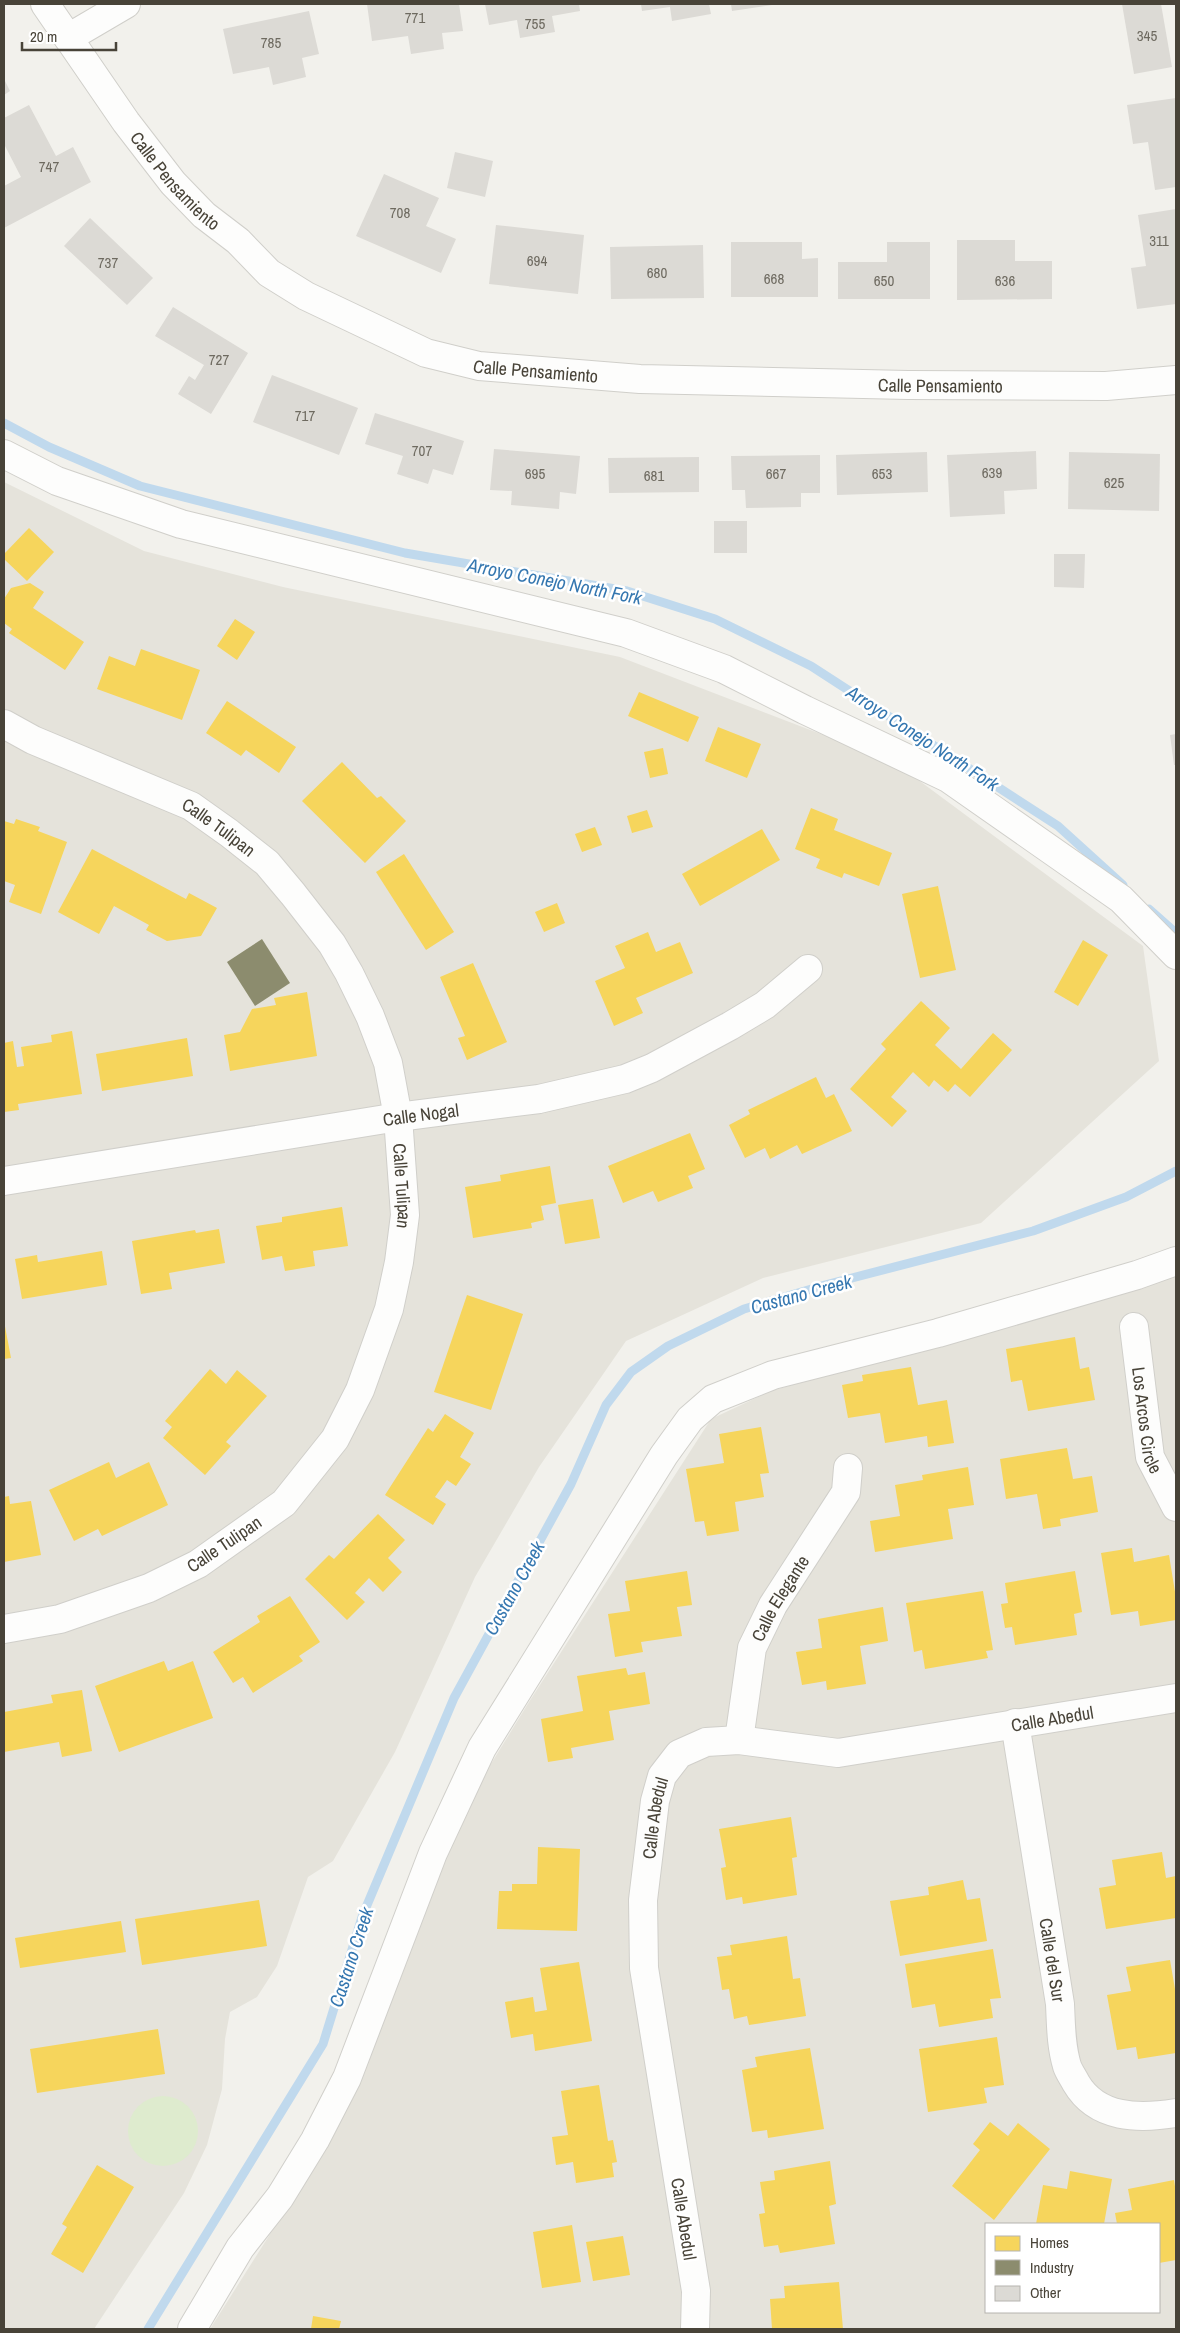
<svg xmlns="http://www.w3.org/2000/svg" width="1180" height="2333" font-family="'Archivo Narrow',sans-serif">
	<rect width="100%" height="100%" fill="#f2f1ec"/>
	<!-- residential -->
	<g fill="#e5e3db" fill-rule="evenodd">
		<polygon points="4,482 144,551 283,587 620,657 894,762 1143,946 1159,1061 981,1223 763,1278 626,1341 539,1467 475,1577 395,1752 333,1861 308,1877 277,1966 257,1997 230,2012 225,2039 222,2089 207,2145 184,2193 94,2329 4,2329"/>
		<path d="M1176 1271V2329H210L334 2133 449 1832 529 1702 711 1419 771 1391 1025 1320ZM986 2224H1159V2312H986Z"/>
	</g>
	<!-- green -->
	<circle fill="#deebce" cx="163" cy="2131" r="35"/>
	<!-- homes -->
	<g fill="#f6d55c">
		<polygon points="29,528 54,552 27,581 4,559 4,554"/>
		<polygon points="30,583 44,592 33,608 84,642 65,670 9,633 12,629 4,623 4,599 11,588"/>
		<polygon points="235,619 255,632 237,660 217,646"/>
		<polygon points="141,649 200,670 182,720 97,689 109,656 135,666"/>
		<polygon points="639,692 699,717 688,742 628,716"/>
		<polygon points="227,701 296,747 279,773 246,750 241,756 206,733"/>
		<polygon points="718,727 761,744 747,778 705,761"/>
		<polygon points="663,748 668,774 650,778 644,752"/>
		<polygon points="342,762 377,798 381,796 406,821 365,863 302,801"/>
		<polygon points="811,808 838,819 834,830 892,853 879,886 844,873 842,878 816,868 820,859 795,849"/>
		<polygon points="647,810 653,827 632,833 627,816"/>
		<polygon points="16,819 40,827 38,831 67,842 41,914 9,902 15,885 4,881 4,821 14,824"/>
		<polygon points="595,827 602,845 582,852 575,834"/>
		<polygon points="762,829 780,860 700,906 682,874"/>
		<polygon points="92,849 186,899 189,893 217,908 201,936 167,941 146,930 149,925 114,906 99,934 58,912"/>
		<polygon points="404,854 454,932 426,950 376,872"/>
		<polygon points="938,886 956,970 920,978 902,894"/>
		<polygon points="557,903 565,923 544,932 535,912"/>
		<polygon points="648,932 656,952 680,942 693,973 636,998 643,1013 614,1026 595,981 625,968 615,946"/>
		<polygon points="1083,940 1108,955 1078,1006 1054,992"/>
		<polygon points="473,963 507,1042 467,1060 458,1038 465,1036 440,977"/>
		<polygon points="307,992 317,1056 230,1071 224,1035 240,1032 252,1009 276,1005 274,998"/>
		<polygon points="921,1001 950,1028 935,1045 961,1069 993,1033 1012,1050 970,1097 955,1084 948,1092 934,1080 929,1087 913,1072 891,1097 907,1111 892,1127 850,1089 886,1049 881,1044"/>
		<polygon points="72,1031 82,1094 18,1104 19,1110 4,1112 4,1043 13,1041 17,1067 24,1066 21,1047 52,1042 51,1035"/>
		<polygon points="187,1038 193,1076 102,1091 96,1054"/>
		<polygon points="816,1077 826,1098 834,1094 852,1131 802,1154 797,1145 770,1159 765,1148 745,1158 729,1125 750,1114 748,1110"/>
		<polygon points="690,1133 705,1169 688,1176 693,1188 658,1202 653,1191 623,1203 608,1166"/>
		<polygon points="550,1166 556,1203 541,1206 544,1220 531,1223 532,1228 473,1238 465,1187 501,1181 500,1175"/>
		<polygon points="593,1199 600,1238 565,1244 558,1205"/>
		<polygon points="342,1207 348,1246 313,1251 315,1266 285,1271 282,1256 262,1260 256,1226 282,1222 282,1217"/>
		<polygon points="219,1229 225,1263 169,1273 172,1289 141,1294 132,1241 195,1230 196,1233"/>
		<polygon points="102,1251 107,1285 22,1299 15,1259 37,1255 38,1262"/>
		<polygon points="467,1295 523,1314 491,1410 434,1392"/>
		<polygon points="4,1321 11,1358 4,1359"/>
		<polygon points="1075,1337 1080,1369 1089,1367 1095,1400 1028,1411 1022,1380 1011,1382 1006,1349"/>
		<polygon points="911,1367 918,1405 947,1400 954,1443 928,1447 927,1436 885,1443 880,1413 848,1418 842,1385 863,1381 862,1375"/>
		<polygon points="210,1369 226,1384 237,1370 267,1396 226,1442 231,1446 205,1475 163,1438 172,1427 165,1421"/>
		<polygon points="445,1414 474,1433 460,1457 471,1464 456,1486 447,1480 435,1497 446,1504 433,1525 385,1495 428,1428 433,1432"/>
		<polygon points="761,1427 769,1473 760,1474 764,1497 735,1502 739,1531 707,1536 704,1521 695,1522 686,1469 724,1463 719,1434"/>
		<polygon points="1067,1448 1073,1479 1092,1476 1098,1512 1060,1519 1061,1526 1043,1529 1037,1494 1006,1499 1000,1459"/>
		<polygon points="109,1462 116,1478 149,1462 168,1505 102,1536 98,1529 74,1541 49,1490"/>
		<polygon points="968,1467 974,1505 948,1509 953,1539 875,1552 870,1521 900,1516 895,1485 923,1480 922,1475"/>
		<polygon points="9,1496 10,1504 31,1501 41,1555 4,1562 4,1497"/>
		<polygon points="378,1514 405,1540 388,1558 402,1572 383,1592 369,1578 355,1593 365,1602 347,1620 305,1579 329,1555 334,1559"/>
		<polygon points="1132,1548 1134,1562 1169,1555 1176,1598 1176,1620 1140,1626 1138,1611 1111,1615 1101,1553"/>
		<polygon points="687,1571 692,1605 677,1607 682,1636 641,1642 643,1652 615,1657 608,1614 630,1611 625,1581"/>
		<polygon points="1075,1571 1082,1612 1074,1614 1077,1635 1015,1645 1012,1627 1005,1628 1001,1604 1008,1603 1005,1583"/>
		<polygon points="983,1591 993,1650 986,1651 988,1658 925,1669 922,1650 914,1652 906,1603"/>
		<polygon points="290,1596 320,1642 299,1656 303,1661 253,1693 243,1677 233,1683 213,1652 260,1622 257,1616"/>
		<polygon points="883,1607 888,1641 860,1646 866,1684 827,1690 826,1681 802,1685 796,1652 822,1648 818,1619"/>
		<polygon points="164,1661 168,1671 193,1661 213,1718 119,1752 95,1686"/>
		<polygon points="626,1668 628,1675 645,1672 650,1704 609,1711 614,1740 571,1748 573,1758 548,1762 541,1719 583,1711 577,1676"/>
		<polygon points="82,1690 92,1751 62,1757 59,1742 4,1752 4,1712 53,1703 51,1695"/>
		<polygon points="791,1817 797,1857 792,1858 797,1895 743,1904 742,1897 726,1900 721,1868 726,1867 719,1829"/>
		<polygon points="538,1847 580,1849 577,1931 497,1929 499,1891 512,1891 512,1884 537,1884"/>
		<polygon points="1162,1852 1166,1878 1176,1876 1176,1918 1106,1929 1099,1888 1116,1885 1112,1860"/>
		<polygon points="963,1880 967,1900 980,1898 987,1941 900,1956 890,1901 929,1895 928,1887"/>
		<polygon points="259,1900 267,1946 142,1965 135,1919"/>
		<polygon points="121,1921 126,1952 20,1968 15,1938"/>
		<polygon points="787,1936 793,1979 800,1978 806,2016 749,2025 747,2016 734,2019 729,1989 722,1990 717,1957 732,1955 730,1945"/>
		<polygon points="993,1949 1001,1998 990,1999 993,2018 939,2027 935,2004 912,2008 905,1964"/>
		<polygon points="1170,1960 1176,1995 1176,2053 1138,2059 1136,2047 1117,2050 1107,1995 1131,1991 1126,1967"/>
		<polygon points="579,1962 592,2041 535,2051 533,2034 511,2038 505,2002 533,1997 535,2012 547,2010 540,1968"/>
		<polygon points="158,2029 165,2074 37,2093 30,2049"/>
		<polygon points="997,2037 1004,2085 984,2088 987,2103 928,2112 919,2049"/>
		<polygon points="810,2048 824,2129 768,2138 767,2130 752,2132 742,2070 757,2067 755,2057"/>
		<polygon points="599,2085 608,2141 613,2140 617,2162 612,2163 614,2177 576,2183 573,2162 556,2165 552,2137 568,2135 561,2091"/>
		<polygon points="990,2122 1008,2136 1018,2123 1050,2149 994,2220 952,2186 980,2150 973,2144"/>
		<polygon points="830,2161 836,2204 829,2206 835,2244 780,2253 778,2245 764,2247 759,2214 765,2213 760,2182 775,2180 774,2171"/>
		<polygon points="97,2165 134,2187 83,2273 51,2254 67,2227 62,2224"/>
		<polygon points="1070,2171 1112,2179 1104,2224 1036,2224 1043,2185 1067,2189"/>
		<polygon points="1174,2180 1176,2193 1176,2260 1159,2263 1159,2224 1117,2224 1115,2213 1132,2210 1128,2189"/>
		<polygon points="572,2225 581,2282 542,2288 533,2232"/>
		<polygon points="623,2236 630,2275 593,2281 586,2242"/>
		<polygon points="839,2282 843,2329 772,2329 770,2299 785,2298 784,2286"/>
		<polygon points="313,2316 341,2321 339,2329 311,2329"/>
	</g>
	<!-- industry -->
	<polygon fill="#8c8c6e" points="262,939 290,983 255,1006 227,962"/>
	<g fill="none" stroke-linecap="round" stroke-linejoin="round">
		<!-- stream -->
		<g stroke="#c0d9ed" stroke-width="9">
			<polyline points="4,423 49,447 140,486 405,553 627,591 715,619 811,666 1058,826 1123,885"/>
			<polyline points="1149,909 1176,933"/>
			<polyline points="148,2329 323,2044 362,1917 454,1698 571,1484 606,1405 631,1372 668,1346 744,1309 825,1285 1033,1231 1126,1197 1176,1171"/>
		</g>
	</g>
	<!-- building -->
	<g fill="#dcdad5">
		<polygon points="367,4 459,4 463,31 442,33 444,49 411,54 408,36 372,41"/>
		<polygon points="485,4 579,4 580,11 552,16 555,32 520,38 517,20 489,25"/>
		<polygon points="641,4 709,4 711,14 672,21 670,7 642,11"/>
		<polygon points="731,4 771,4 772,5 732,11"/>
		<polygon points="1122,4 1161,4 1172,67 1134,74"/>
		<polygon points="309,11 319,54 302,58 306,77 273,85 269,67 233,74 223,29"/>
		<polygon points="4,79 10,91 4,95"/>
		<polygon points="1176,98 1176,187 1155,190 1148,142 1133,144 1127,105"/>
		<polygon points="29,105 56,156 73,147 91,182 4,228 4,186 21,177 4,144 4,118"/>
		<polygon points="455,152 493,161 485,197 447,188"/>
		<polygon points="384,174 439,198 426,226 456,239 441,273 356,236"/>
		<polygon points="1176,209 1176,304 1137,309 1131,268 1146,266 1138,215"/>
		<polygon points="90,218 153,278 127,305 64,246"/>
		<polygon points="496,225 584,235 578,294 489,284"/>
		<polygon points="957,240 1015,240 1015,261 1052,261 1052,299 957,300"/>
		<polygon points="731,242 802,242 802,259 818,258 818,297 731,297"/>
		<polygon points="887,242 930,242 930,299 838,299 838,262 887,262"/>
		<polygon points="703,245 704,298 611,299 610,247"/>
		<polygon points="173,307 248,353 211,414 178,394 189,376 195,380 204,365 155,336"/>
		<polygon points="272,375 358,408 339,455 253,422"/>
		<polygon points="375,413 464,441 453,475 433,469 428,484 397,474 403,456 365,444"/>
		<polygon points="494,449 580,456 576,494 560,492 559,509 511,505 512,491 490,490"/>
		<polygon points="1036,451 1037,489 1004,491 1005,514 950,517 947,455"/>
		<polygon points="927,452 928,492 837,495 836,455"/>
		<polygon points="1069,452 1160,454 1159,511 1068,509"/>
		<polygon points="820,455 820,493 801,493 801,507 746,508 745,490 732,490 731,456"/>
		<polygon points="699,457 699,492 609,493 608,458"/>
		<rect x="714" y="521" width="33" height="32"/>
		<polygon points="1054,554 1085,554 1084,588 1054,587"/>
		<polygon points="1176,734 1176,765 1174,765 1170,735"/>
	</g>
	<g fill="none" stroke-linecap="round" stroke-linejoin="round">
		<defs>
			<g id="minor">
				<path id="s1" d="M45 4 126 122 173 183 204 215 238 241 269 273 306 296 426 353 479 366 640 379 908 385 1106 386 1176 380"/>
				<polyline points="68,38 126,4"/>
				<polyline points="4,454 57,481 181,524 626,633 724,669 805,710 948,778 1121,899 1176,955"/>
				<path id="s2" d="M4 724 33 740 191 806 229 833 267 863 293 894 332 944 349 973 370 1016 388 1063 398 1117 405 1215 399 1262 389 1309 360 1390 335 1439 284 1503 198 1564 149 1588 60 1619 4 1629"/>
				<path id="s3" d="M4 1181 398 1117 539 1099 625 1079 652 1068 730 1026 765 1005 808 969"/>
				<path id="s4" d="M1134 1327 1150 1457 1176 1507"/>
				<path id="s5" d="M1015 1723 1060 2004C1061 2025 1061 2046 1067 2066 1069 2072 1073 2077 1076 2083 1097 2119 1139 2119 1176 2113"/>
				<path id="s6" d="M739 1740 752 1648 773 1605 846 1492 848 1468"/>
				<polyline points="192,2329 240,2248 280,2197 315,2140 347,2078 433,1853 482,1748 664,1455 690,1419 713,1399 773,1375 938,1333 1137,1275 1176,1261"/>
				<path id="s7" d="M695 2329 696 2291 644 1968 643 1900 655 1801 662 1776 679 1754 706 1742 739 1740 838 1753 1176 1698"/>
			</g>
		</defs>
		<!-- minor casing -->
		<use href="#minor" stroke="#d0cfca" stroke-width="30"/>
		<!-- minor -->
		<use href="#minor" stroke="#fdfdfc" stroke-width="28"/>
	</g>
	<g text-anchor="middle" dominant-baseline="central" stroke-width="5" stroke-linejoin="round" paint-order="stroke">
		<!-- number labels -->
		<g font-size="15" fill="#6e6a60">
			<text x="415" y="17">771</text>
			<text x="535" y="23">755</text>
			<text x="1147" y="35">345</text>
			<text x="271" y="42">785</text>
			<text x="49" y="166">747</text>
			<text x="400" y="212">708</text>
			<text x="1159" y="240">311</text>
			<text x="537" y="260">694</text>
			<text x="108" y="262">737</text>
			<text x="657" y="272">680</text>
			<text x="774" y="278">668</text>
			<text x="884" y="280">650</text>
			<text x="1005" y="280">636</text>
			<text x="219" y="359">727</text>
			<text x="305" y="415">717</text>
			<text x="422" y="450">707</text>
			<text x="992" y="472">639</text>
			<text x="535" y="473">695</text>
			<text x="776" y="473">667</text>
			<text x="882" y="473">653</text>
			<text x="654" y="475">681</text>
			<text x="1114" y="482">625</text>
		</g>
		<!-- street labels -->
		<g font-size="18" fill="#484338" stroke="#fff">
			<text stroke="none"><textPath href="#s1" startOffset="220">Calle Pensamiento</textPath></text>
			<text stroke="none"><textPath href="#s1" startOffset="640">Calle Pensamiento</textPath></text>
			<text stroke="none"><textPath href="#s1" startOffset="1045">Calle Pensamiento</textPath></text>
			<text stroke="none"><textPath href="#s2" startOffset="239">Calle Tulipan</textPath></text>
			<text stroke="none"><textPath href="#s3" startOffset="422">Calle Nogal</textPath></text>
			<text stroke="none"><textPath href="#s2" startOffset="659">Calle Tulipan</textPath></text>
			<text stroke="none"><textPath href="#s4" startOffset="94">Los Arcos Circle</textPath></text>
			<text transform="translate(224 1544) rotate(-34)">Calle Tulipan</text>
			<text stroke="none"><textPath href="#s6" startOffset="150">Calle Elegante</textPath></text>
			<text stroke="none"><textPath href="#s7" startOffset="966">Calle Abedul</textPath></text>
			<text stroke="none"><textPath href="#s7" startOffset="516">Calle Abedul</textPath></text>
			<text stroke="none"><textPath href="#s5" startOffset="240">Calle del Sur</textPath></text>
			<text transform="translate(684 2219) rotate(81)">Calle Abedul</text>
		</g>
		<!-- water labels -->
		<g font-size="19" font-style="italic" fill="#3577b0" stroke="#fff">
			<text transform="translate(555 581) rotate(11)">Arroyo Conejo North Fork</text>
			<text transform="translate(923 738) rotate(33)">Arroyo Conejo North Fork</text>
			<text transform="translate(801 1294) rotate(-15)">Castano Creek</text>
			<text transform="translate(514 1588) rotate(-61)">Castano Creek</text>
			<text transform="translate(351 1957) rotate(-72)">Castano Creek</text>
		</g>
	</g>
	<!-- border -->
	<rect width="1180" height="2333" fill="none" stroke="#484338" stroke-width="10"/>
	<!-- legend -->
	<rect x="985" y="2223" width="175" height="90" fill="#ffffff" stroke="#b6b4af"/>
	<rect x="995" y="2236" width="25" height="15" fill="#f6d55c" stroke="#b6b4af"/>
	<text x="1030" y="2248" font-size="15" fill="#484338">Homes</text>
	<rect x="995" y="2260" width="25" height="15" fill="#8c8c6e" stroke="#b6b4af"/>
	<text x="1030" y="2273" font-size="15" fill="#484338">Industry</text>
	<rect x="995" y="2286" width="25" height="15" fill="#dcdad5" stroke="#b6b4af"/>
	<text x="1030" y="2298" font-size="15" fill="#484338">Other</text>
	<!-- scale -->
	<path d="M22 42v8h94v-8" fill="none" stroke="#484338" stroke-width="2.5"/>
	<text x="30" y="42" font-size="15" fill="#484338" stroke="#ffffff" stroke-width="4" paint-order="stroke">20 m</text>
</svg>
